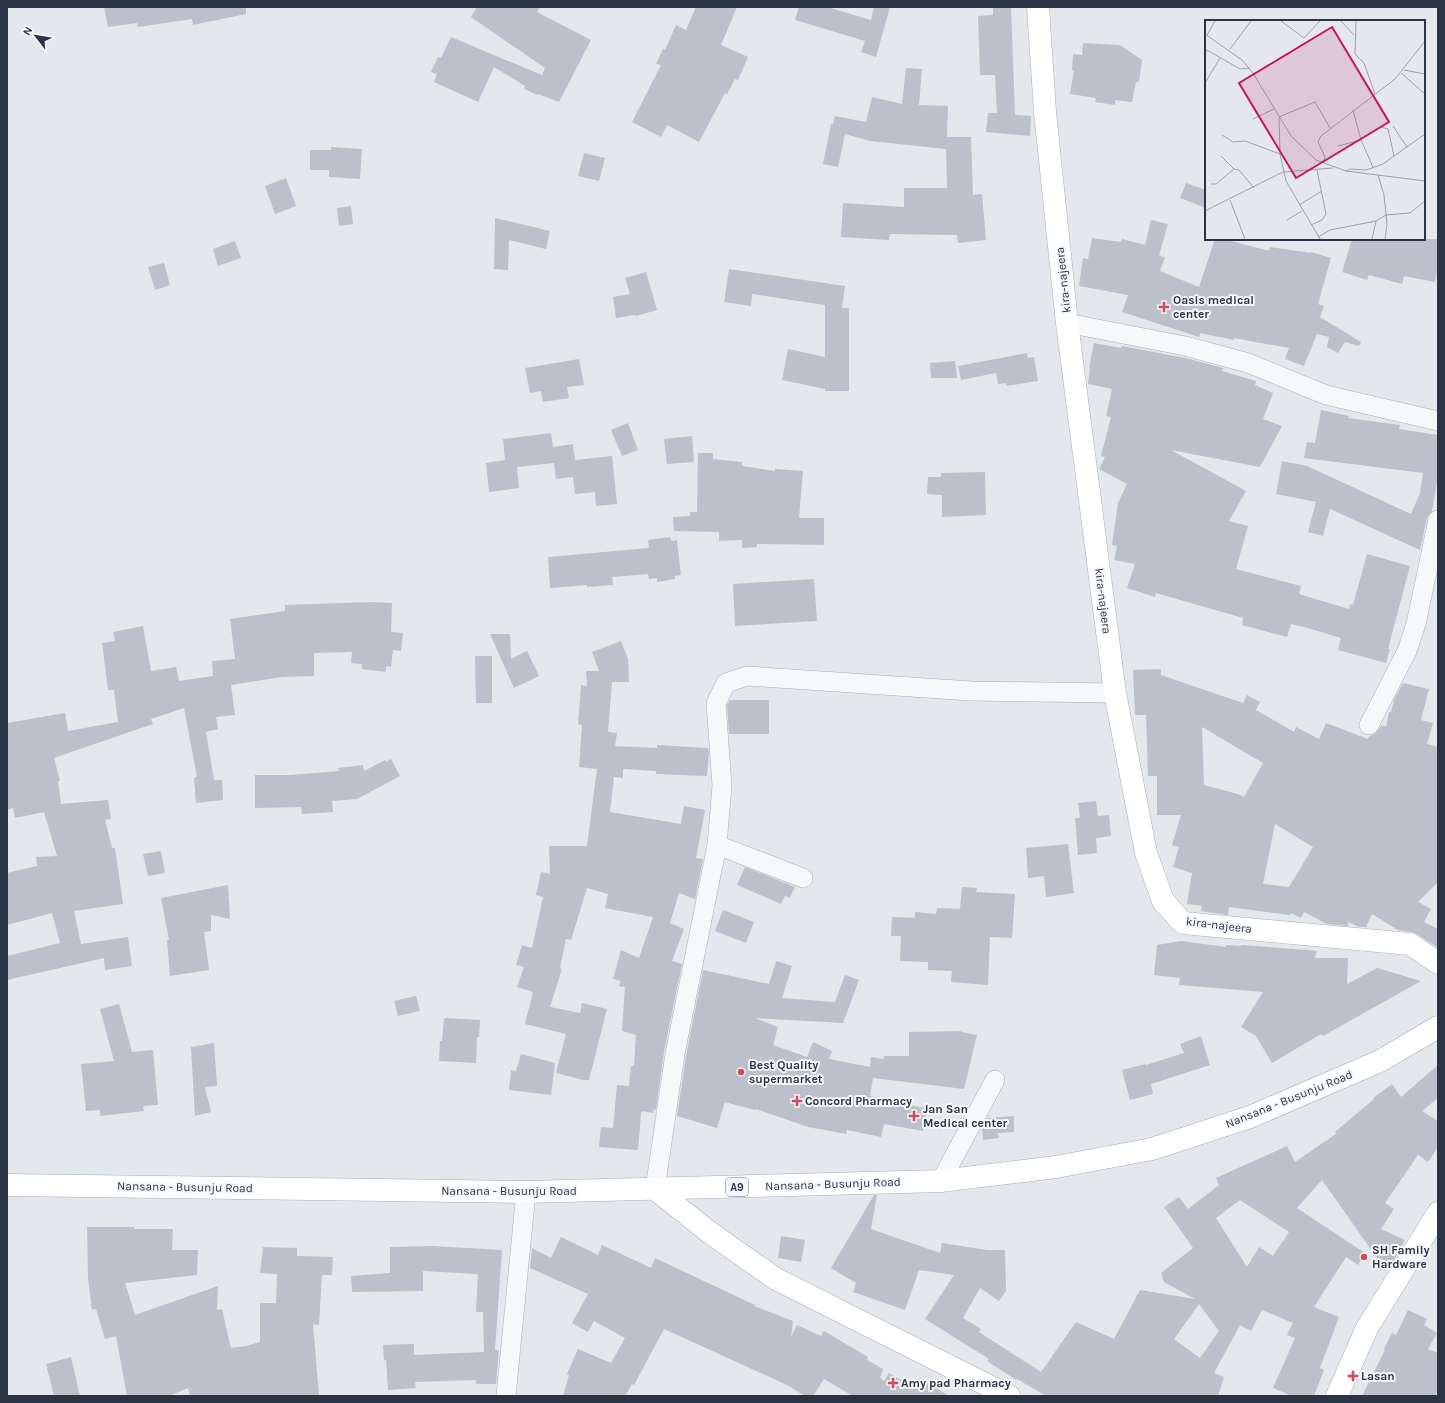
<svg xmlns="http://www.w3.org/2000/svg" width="1445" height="1403" font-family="Karla,sans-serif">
	<rect width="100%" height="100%" fill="#e4e7ec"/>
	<!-- building -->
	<g fill="#bbc0ca" fill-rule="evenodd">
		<polygon points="104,7 246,7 246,14 193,25 192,19 138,27 137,23 108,27"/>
		<polygon points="477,7 540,7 537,12 591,40 559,102 538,94 537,95 524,89 525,86 494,67 478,102 434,82 437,74 431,72 438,57 441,58 451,37 542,75 545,68 471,17"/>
		<polygon points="696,7 737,7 721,45 748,57 738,80 735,79 727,94 725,93 699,142 667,125 661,137 632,122 661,65 656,64 663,49 665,50 676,25 686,30"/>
		<polygon points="799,7 827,7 871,20 874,7 890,7 876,57 861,52 865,41 795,20"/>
		<polygon points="993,7 1011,7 1015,115 1031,116 1030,136 986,132 988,113 997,113 995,75 980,75 978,16 993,15"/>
		<polygon points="1083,43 1120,45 1142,60 1139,82 1136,82 1132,102 1115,100 1115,105 1095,102 1096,98 1070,94 1074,70 1072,70 1073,54 1082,55"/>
		<polygon points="906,68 922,69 919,105 948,106 947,137 971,137 973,195 982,194 986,240 958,243 957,235 890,234 889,240 841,237 843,203 904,207 904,188 947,188 946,149 870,141 845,134 838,167 823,164 831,124 833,124 835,116 866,122 872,97 902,104"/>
		<polygon points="331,147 362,149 360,179 329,177 329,170 310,170 310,150 331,150"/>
		<polygon points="584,153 605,158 599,181 578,176"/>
		<polygon points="286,178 296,206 275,214 265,186"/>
		<polygon points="1186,183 1206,190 1206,208 1180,198"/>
		<polygon points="351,206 353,224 339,226 337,208"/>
		<polygon points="495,218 550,231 546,249 509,240 508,270 494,269"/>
		<polygon points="1151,220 1168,224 1159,255 1165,258 1160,271 1199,287 1215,239 1224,239 1269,251 1270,247 1311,253 1311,252 1331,258 1318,304 1324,306 1320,317 1361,342 1359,346 1345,342 1338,353 1327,347 1329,337 1317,334 1304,366 1285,359 1289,348 1234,338 1234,340 1200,333 1199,337 1122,312 1128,295 1079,286 1083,258 1088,259 1092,238 1121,242 1122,239 1145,245"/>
		<polygon points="1352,239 1438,239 1438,267 1435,282 1404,276 1402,284 1369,275 1367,280 1342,272"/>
		<polygon points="235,241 241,258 218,266 213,249"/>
		<polygon points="164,263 170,285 155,290 148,267"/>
		<polygon points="729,269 845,286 842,308 849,308 849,391 825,391 825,389 782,380 788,349 825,357 825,305 752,294 751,306 724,302"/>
		<polygon points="646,272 657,310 636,316 635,315 616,318 613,297 630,294 625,278"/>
		<polygon points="1094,343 1121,348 1122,346 1185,358 1223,368 1222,371 1256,381 1255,385 1273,393 1263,419 1282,426 1260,467 1171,450 1246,491 1229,521 1248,526 1236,569 1301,586 1299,594 1349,609 1350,604 1353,605 1367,554 1410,566 1388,649 1390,649 1386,663 1338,650 1341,638 1304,627 1291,624 1287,637 1242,625 1243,618 1156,593 1155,597 1127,588 1135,564 1114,560 1117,546 1112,545 1118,503 1127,484 1099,469 1105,457 1101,456 1111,417 1106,416 1112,389 1088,384 1090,369 1089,368"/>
		<polygon points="1027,353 1028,358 1034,357 1038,381 1007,386 1006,383 998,384 996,373 961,380 958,366"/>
		<polygon points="579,359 584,385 567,387 569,398 543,402 541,391 530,393 525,368"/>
		<polygon points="955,361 957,378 931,378 930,363"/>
		<polygon points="1321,410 1349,416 1348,418 1400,425 1399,429 1438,435 1438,475 1432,511 1427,518 1420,550 1330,509 1323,536 1308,532 1316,502 1276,494 1282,461 1307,466 1411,514 1420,493 1423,473 1304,458 1307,442 1315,443"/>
		<polygon points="628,423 638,450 622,456 611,430"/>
		<polygon points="551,433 553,447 573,444 575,460 612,456 617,504 596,506 595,492 575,494 573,477 556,479 554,463 517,467 519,488 489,492 486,463 505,460 503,439"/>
		<polygon points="692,436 694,462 667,464 664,439"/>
		<polygon points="698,453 713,453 713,459 742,462 742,466 775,471 775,469 803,471 799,518 824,518 824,545 757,544 757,547 742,548 742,540 719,541 719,532 674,531 673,517 690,516 690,512 697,512"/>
		<polygon points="985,472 986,515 942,517 942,495 927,494 928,477 941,477 941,473"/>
		<polygon points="670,537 672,541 677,540 681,575 675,576 675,579 657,582 657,578 649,579 648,574 612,577 613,585 587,587 587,585 550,588 548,557 649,548 648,540"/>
		<polygon points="814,579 817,621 735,626 733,584"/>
		<polygon points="370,602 392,603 391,632 403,633 401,651 393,650 391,667 386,666 386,672 362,669 362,664 351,663 352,652 314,653 314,676 282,677 231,685 235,715 216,717 218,729 206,732 214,780 222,780 223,800 196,803 194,778 197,777 184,708 151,719 153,724 54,758 60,781 58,781 61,804 108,800 111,819 105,820 112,848 115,848 123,904 74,911 81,944 128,937 132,966 105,970 104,958 7,980 7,956 60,943 52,913 7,925 7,873 37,866 36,857 57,856 44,812 15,818 13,808 7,810 7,723 65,713 68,731 118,722 114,690 108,690 102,643 115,641 113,632 143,626 151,671 176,667 179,681 213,676 212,661 235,659 230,619 285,611 285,605"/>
		<polygon points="490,634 510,634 511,659 527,651 539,676 514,688"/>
		<polygon points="621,641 628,659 629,682 612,682 608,732 617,733 615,746 657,748 657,745 708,748 709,753 707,776 656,774 656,771 623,769 623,778 614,777 610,812 681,824 684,806 705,810 696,858 703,859 695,899 679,893 670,923 684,929 672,961 682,964 664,1052 656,1110 654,1109 653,1113 642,1111 641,1113 638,1150 599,1147 601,1127 613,1128 617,1085 629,1086 631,1066 634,1066 636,1035 622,1031 625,987 619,986 621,981 613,979 621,950 639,958 653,917 605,908 608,894 587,888 571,940 566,939 560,968 562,969 550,1007 580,1013 582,1003 607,1009 589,1080 583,1080 556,1073 566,1034 525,1024 533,992 517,987 524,967 516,965 522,945 532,948 543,897 536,895 541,872 550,874 549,846 587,846 597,769 579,767 582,725 578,724 581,685 587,686 586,671 599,671 592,652"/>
		<polygon points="475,656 492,656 492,703 476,703"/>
		<path d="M1161 669V675L1243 703 1247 695 1260 702 1256 710 1294 732 1296 727 1319 739 1326 723 1368 739 1370 736 1375 734 1382 725 1386 727 1389 712H1391L1394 700 1403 683 1429 689 1421 720 1433 723 1427 744 1438 747V882L1418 902 1431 909 1424 922 1438 929V948L1417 934 1411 932 1398 930 1372 914 1366 927H1359L1348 922V926L1327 924 1304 912 1301 918 1291 913 1290 915 1229 907 1228 915 1201 911 1202 906 1187 904 1192 873 1173 867 1179 847 1172 845 1181 815H1157V776H1148L1146 715H1135L1133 670ZM1202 727 1263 763 1244 797 1238 794 1204 785ZM1275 824 1313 847 1289 887 1263 884Z"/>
		<polygon points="730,700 769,700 769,734 729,734 727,705"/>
		<polygon points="391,759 400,776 357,799 332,801 333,812 302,814 301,807 255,808 255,775 290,775 339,771 338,768 363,765 364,771 385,760 386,762"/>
		<polygon points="1096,801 1098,816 1109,815 1111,836 1096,838 1097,853 1078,855 1075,818 1080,818 1078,803"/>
		<polygon points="1068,844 1074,893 1046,897 1044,876 1028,878 1026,848"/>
		<polygon points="161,851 165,873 148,876 143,854"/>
		<polygon points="745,867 795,887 790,898 785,896 781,904 737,885"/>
		<polygon points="228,885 230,919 211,915 211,931 204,932 209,970 170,976 167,940 169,940 161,898"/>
		<polygon points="962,887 977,888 976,892 1015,894 1012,938 990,937 988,985 951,982 952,971 928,970 928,962 900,961 901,936 891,936 892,917 915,918 915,912 936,914 937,908 960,909"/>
		<polygon points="723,910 754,922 746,943 715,931"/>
		<polygon points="1181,941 1226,947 1226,945 1241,946 1241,945 1308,950 1317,951 1315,958 1348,958 1347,984 1377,968 1421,981 1323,1036 1321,1034 1272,1063 1256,1036 1241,1027 1263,992 1179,985 1180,978 1154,975 1157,945"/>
		<polygon points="776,961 792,966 782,998 835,1002 845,975 859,980 843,1023 755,1018 778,1027 773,1045 807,1057 813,1042 832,1051 829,1059 870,1067 871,1057 884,1059 884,1056 909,1056 909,1032 961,1031 961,1032 977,1035 964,1089 873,1078 870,1096 927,1109 923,1131 884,1124 881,1137 847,1130 846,1134 808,1127 756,1109 755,1110 725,1102 717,1128 677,1116 686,1056 703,970 769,984"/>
		<polygon points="416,996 420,1011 398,1016 394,1001"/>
		<polygon points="119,1004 132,1052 153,1050 158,1105 143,1106 144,1111 100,1116 100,1110 86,1111 81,1064 114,1061 100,1009"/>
		<polygon points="444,1018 480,1020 479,1037 477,1037 476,1063 439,1061 440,1041 442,1041"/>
		<polygon points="1201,1036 1210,1065 1151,1084 1153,1094 1130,1100 1122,1070 1145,1064 1146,1065 1184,1053 1180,1044"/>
		<polygon points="214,1043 217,1086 205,1087 211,1112 195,1116 191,1047"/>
		<polygon points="521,1054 555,1063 551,1095 509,1090 511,1070 516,1071"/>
		<path d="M1438 1065V1098L1422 1111 1438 1121V1147L1428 1162 1418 1155 1385 1203 1394 1209 1381 1229 1405 1240 1391 1265 1387 1263 1384 1268 1322 1180 1297 1208 1365 1253 1358 1265 1346 1257 1314 1307 1339 1317 1320 1368 1324 1370 1314 1396H1292L1273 1388 1295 1338 1287 1335 1293 1323 1262 1310 1251 1331 1240 1325 1214 1373 1224 1377 1218 1396H1046L1017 1379 1016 1380 987 1361 989 1359 925 1319 954 1275 919 1270 905 1310 853 1292 856 1283 831 1268 874 1195H877L871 1229 940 1253 942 1243 987 1250H1005L1006 1291 999 1301 980 1288 963 1318 981 1329 979 1332 1041 1372 1076 1322 1114 1339 1140 1290 1195 1299 1164 1282 1161 1273 1193 1248 1164 1207 1179 1197 1188 1209 1219 1185 1216 1178 1287 1146 1295 1162 1336 1134 1335 1132 1374 1099 1373 1098 1392 1084 1401 1097ZM1240 1200 1289 1232 1273 1256 1259 1247 1247 1267 1216 1218ZM1199 1304 1219 1331 1200 1358 1174 1339Z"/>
		<polygon points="1014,1116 1014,1132 998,1133 999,1138 983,1140 982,1127 987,1118"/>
		<polygon points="87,1227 134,1227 134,1229 173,1229 172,1250 198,1250 197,1275 125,1283 135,1315 218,1286 217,1310 222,1309 231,1348 246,1346 260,1342 260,1303 276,1303 277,1274 260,1273 263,1247 297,1248 297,1256 333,1257 332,1275 322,1275 319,1325 313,1324 319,1396 190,1396 188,1388 169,1396 127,1396 116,1336 105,1339 96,1309 92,1310 88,1278"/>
		<polygon points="781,1236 805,1240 801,1262 778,1258"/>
		<polygon points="561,1237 598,1255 602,1245 651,1268 655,1258 755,1305 754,1306 793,1321 791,1337 797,1325 821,1336 824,1331 868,1357 867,1360 883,1369 880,1378 884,1381 889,1373 914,1387 920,1378 949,1396 853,1396 824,1379 813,1396 805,1396 787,1385 664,1329 634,1385 632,1384 625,1396 563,1396 569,1375 567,1374 578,1349 611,1363 625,1338 594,1321 588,1332 572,1323 588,1294 530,1268 532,1248 551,1258"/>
		<polygon points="433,1246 502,1250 495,1350 499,1350 496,1384 476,1384 476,1380 415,1382 416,1388 388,1390 386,1360 384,1360 383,1345 414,1344 414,1355 484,1352 483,1312 476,1312 478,1274 423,1271 423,1291 352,1292 351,1276 390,1273 390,1247"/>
		<polygon points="1408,1310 1427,1319 1424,1325 1437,1333 1428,1349 1438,1353 1438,1390 1435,1396 1362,1396 1385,1350 1384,1349 1392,1333 1396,1335"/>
		<polygon points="71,1357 80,1396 54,1396 46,1364"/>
	</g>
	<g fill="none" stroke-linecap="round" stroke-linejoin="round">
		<defs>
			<g id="street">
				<polyline points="1067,323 1185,346 1248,363 1326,395 1438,421"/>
				<polyline points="1369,725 1407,651 1416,624 1438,520"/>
				<polyline points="717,845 803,878"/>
				<polyline points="941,1181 995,1080"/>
				<polyline points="655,1189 675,1054 717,845 722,786 716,703 726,683 747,676 971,691 1115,693"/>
				<polyline points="506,1396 526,1192"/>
			</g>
			<g id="secondary">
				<polyline points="1038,7 1045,112 1067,323 1115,693 1146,853 1163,901 1183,923 1410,944 1438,963"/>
				<polyline points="655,1189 709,1232 776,1279 1009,1396"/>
				<polyline points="1337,1396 1367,1328 1438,1213"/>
			</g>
			<polyline id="primary" points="7,1185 526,1192 941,1181 1056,1167 1152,1149 1250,1117 1380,1061 1438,1027"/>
		</defs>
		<!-- street casing -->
		<use href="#street" stroke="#a9aeb7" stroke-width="20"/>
		<!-- secondary casing -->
		<use href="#secondary" stroke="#a9aeb7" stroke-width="23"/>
		<!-- primary casing -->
		<use href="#primary" stroke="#a3abb8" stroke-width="23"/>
		<!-- street -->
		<use href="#street" stroke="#f7f8fa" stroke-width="19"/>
		<!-- secondary -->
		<use href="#secondary" stroke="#fff" stroke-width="22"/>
		<!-- primary -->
		<use href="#primary" stroke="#fff" stroke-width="22"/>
	</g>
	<!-- markers -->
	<g fill="#d1495b" stroke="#f4f6f9" stroke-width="1.5">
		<path d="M1162 301h4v4h4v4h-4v4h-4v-4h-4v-4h4z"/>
		<circle cx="741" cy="1072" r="4"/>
		<path d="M795 1095h4v4h4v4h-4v4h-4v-4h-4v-4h4z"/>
		<path d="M912 1110h4v4h4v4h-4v4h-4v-4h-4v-4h4z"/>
		<circle cx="1364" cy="1257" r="4"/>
		<path d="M1351 1370h4v4h4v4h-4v4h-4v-4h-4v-4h4z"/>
		<path d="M891 1377h4v4h4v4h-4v4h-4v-4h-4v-4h4z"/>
	</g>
	<g text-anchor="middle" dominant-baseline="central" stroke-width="4" stroke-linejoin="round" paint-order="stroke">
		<!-- shield labels -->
		<rect fill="#f4f6f9" stroke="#676e7b" stroke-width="1" x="726" y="1178" width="22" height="18" rx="3"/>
		<g font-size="11" font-weight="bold" fill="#2b3445">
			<text x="737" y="1187">A9</text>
		</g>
		<!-- street labels -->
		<g font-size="12" fill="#2b3445" stroke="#f4f6f9">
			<text transform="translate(1063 280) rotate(-96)">kira-najeera</text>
			<text transform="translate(1103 601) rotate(83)">kira-najeera</text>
			<text transform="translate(1219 925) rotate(7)">kira-najeera</text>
			<text transform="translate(1289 1099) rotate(-22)">Nansana - Busunju Road</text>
			<text transform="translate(833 1184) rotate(-2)">Nansana - Busunju Road</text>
			<text transform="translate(185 1187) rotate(1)">Nansana - Busunju Road</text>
			<text x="509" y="1191">Nansana - Busunju Road</text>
		</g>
		<!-- poi labels -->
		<g font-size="12" font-weight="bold" fill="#2b3445" stroke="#f4f6f9" text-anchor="start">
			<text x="1173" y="300">Oasis medical<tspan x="1173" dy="14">center</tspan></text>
			<text x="749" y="1065">Best Quality<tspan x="749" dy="14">supermarket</tspan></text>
			<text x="805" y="1101">Concord Pharmacy</text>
			<text x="923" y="1109">Jan San<tspan x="923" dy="14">Medical center</tspan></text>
			<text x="1372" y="1250">SH Family<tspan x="1372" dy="14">Hardware</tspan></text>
			<text x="1361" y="1376">Lasan</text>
			<text x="901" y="1383">Amy pad Pharmacy</text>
		</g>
	</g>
	<!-- overview -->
	<g transform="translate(1205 20)">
		<rect width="220" height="220" fill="#e4e7ec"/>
		<path fill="none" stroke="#9a9fa9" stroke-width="1" d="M76 1 99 18 115 1M136 1 149 15M151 1 150 34 159 43 170 74M0 14 37 40 48 53 86 116 111 140 141 151 220 161M2 15 10 1M25 29 46 1M0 33 2 30 35 49 44 48M199 50 220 54M196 53 220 74M0 63 15 38M148 90 156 120 168 147M48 99 69 89M188 106 202 127M176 107 183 109 189 136M17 115 28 122 40 121 75 134M133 126 156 120M16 136 29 149M118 143 120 137 113 122 116 116 190 59 220 21M141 151 145 149 161 150 178 144 220 114M173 155 179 175 182 204 180 219M6 164H11L29 149 34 150 49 168M25 180 40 219M94 185 117 171M0 191 78 152 128 148M82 200 97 191M106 205 117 200 121 194 112 150M113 217 125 210 171 201 181 195 205 193 220 181M115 219 81 161 75 134 74 97 110 82 125 108M167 219 171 201"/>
		<path fill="#c2185b" fill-opacity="0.15" stroke="#c2185b" stroke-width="2" d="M127 7 184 102 91 158 34 63Z"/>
		<rect width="220" height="220" fill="none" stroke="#2b3445" stroke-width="2"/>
	</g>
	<!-- border -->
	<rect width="1445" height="1403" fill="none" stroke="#2b3445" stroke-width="16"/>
	<!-- north arrow -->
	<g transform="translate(36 36) rotate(301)" stroke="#f4f6f9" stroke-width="3" paint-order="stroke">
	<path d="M0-3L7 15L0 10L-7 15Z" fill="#2b3445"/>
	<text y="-6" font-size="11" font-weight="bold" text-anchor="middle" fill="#2b3445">N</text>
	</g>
</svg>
